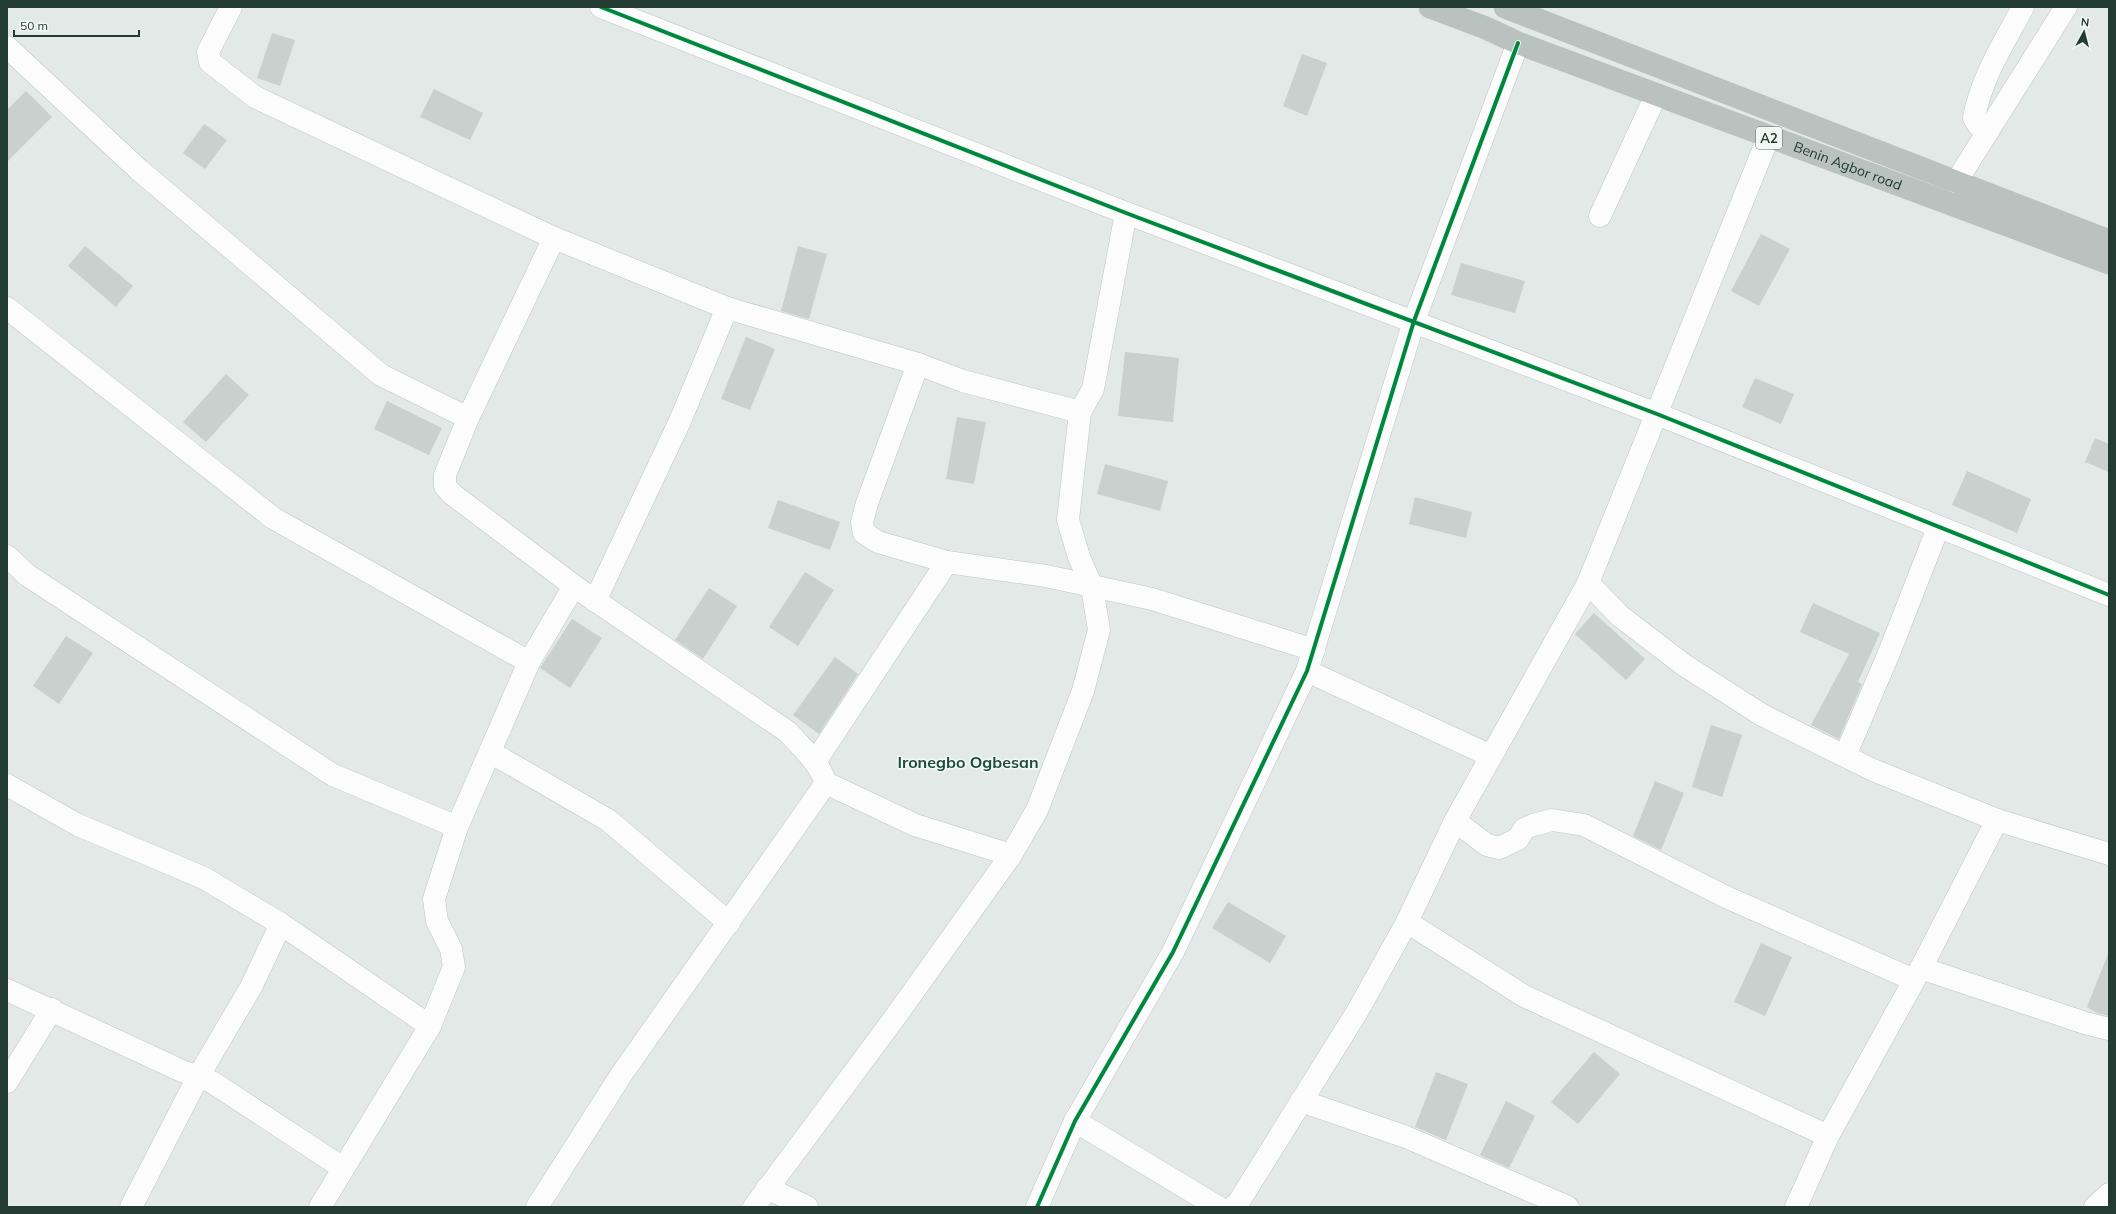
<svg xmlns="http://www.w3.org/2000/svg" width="2116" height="1214" font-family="Mulish,sans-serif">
	<rect width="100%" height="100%" fill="#e3e9e6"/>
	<!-- building -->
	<g fill="#cad0cd">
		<polygon points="272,33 295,40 280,86 257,78"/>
		<polygon points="1302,54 1327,63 1307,116 1283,106"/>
		<polygon points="434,89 483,113 470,140 420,117"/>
		<polygon points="26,91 52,117 7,162 7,110"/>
		<polygon points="204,124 227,140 205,169 183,153"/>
		<polygon points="1761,234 1790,249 1759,306 1731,291"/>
		<polygon points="85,246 133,286 116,307 68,266"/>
		<polygon points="798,246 827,254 809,319 781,311"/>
		<polygon points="1461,263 1525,281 1515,313 1451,295"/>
		<polygon points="746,337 775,349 750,410 721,399"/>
		<polygon points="1125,352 1179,358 1173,422 1118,416"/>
		<polygon points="226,374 249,395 206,442 183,422"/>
		<polygon points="1755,378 1794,394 1781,424 1742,407"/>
		<polygon points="387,401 442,428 429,455 374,429"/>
		<polygon points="957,417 986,422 974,484 946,479"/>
		<polygon points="2095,438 2109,444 2109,472 2085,462"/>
		<polygon points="1105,464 1168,481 1160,511 1097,494"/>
		<polygon points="1967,471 2031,499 2017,533 1952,505"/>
		<polygon points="1415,497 1472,512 1466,538 1409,524"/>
		<polygon points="778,500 840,522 830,550 768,528"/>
		<polygon points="805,572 834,590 798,646 769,627"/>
		<polygon points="709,588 737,606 703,659 675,640"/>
		<polygon points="1813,603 1880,633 1858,682 1862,684 1839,739 1811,725 1849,654 1800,632"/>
		<polygon points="1594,613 1645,659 1626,680 1575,634"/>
		<polygon points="572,619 602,638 570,688 540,668"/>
		<polygon points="66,636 93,653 59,704 33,686"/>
		<polygon points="835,657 858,674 819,734 793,715"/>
		<polygon points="1711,725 1742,735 1722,797 1692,787"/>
		<polygon points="1655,781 1684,793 1661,850 1633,836"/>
		<polygon points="1228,902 1286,936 1270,963 1212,928"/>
		<polygon points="1761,943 1792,957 1765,1016 1734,1002"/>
		<polygon points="2108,954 2109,954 2109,1016 2097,1013 2087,1007"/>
		<polygon points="1594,1052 1620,1074 1578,1124 1551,1102"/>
		<polygon points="1436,1072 1468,1084 1446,1140 1415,1127"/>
		<polygon points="1506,1101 1535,1116 1509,1168 1480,1155"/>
	</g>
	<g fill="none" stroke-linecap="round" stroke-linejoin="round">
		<defs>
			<g id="minor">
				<polyline points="231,7 208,52 210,62 255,97 554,238 727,308 918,364 963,381 1080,412"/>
				<polyline points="601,7 1126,213 1657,414 2109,595"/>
				<polyline points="7,47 138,169 381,375 468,418"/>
				<path d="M1989 130 1979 126 1974 118C1981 78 2004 43 2023 7"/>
				<polyline points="1956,182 2066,7"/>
				<polyline points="1600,216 1656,95"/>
				<path d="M554 238 468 418 445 475V486L452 494 574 586 788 732C802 748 819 762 826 783L915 825 1011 855"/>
				<polyline points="7,308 273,518 529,662"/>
				<polyline points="918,364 867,503 862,522 864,533 878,542 947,562 1046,576 1152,599 1314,650"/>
				<polyline points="7,556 27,575 333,775 457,827"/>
				<polyline points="1588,583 1620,616 1684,665 1762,715 1873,770 1997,820 2109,854"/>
				<polyline points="595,601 680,421 727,308"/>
				<polyline points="1307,671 1491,756"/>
				<polyline points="490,752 608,820 729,923"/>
				<polyline points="1845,756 1889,653 1938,528"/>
				<polyline points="815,762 947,562"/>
				<polyline points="7,785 78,825 204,878 281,924 430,1026"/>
				<polyline points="1455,821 1487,845 1499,848 1518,839 1524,829 1533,825 1552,820 1584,825 1726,897 1914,980"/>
				<polyline points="1407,922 1524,996 1828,1136"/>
				<polyline points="1921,968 2085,1023 2109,1029"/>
				<polyline points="7,990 182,1071 212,1082 343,1168"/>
				<polyline points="7,1082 52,1009"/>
				<polyline points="1301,1101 1406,1137 1568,1207"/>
				<polyline points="1075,1121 1218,1207"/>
				<polyline points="767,1188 807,1207"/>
				<polyline points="131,1207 198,1077 251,987 281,924"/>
				<polyline points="320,1207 430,1026 454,967 451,949 437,921 434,899 457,827 529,662 574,586"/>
				<polyline points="537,1207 621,1075 826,783"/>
				<polyline points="754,1207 893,1020 1011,855 1037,810 1083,691 1099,630 1092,587 1079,557 1068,520 1080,412 1093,389 1126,213"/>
				<polyline points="1037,1207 1075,1121 1173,952 1307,671 1414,321 1518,43"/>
				<polyline points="1233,1207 1238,1203 1357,1012 1407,922 1455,821 1588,583 1768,138"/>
				<polyline points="1796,1207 1828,1136 1921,968 1997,820"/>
				<polyline points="2095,1207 2109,1194"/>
			</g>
			<g id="highway">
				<path id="s1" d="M1430 7 1486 28 1518 43 2109 263"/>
				<polyline points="1505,7 2109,241"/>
			</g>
		</defs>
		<!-- minor casing -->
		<use href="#minor" stroke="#c0c6c3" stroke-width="23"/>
		<!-- highway casing -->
		<use href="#highway" stroke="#bcc5c2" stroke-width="23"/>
		<!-- minor -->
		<use href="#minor" stroke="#fbfcfb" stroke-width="22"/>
		<!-- highway -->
		<use href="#highway" stroke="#bac2c0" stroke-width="22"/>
		<defs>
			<g id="cycleway">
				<polyline points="601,7 1126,213 1657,414 2109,595"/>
				<polyline points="1037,1207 1075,1121 1173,952 1307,671 1414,321 1518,43"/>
			</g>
		</defs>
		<!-- cycleway casing -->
		<use href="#cycleway" stroke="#f1f8f4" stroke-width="6"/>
		<!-- cycleway -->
		<use href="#cycleway" stroke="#00873e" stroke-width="4"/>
	</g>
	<g text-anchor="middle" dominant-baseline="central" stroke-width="3.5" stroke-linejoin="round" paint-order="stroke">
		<!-- shield labels -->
		<rect fill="#f1f8f4" stroke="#60746d" stroke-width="1" x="1756" y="127" width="26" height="22" rx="3"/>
		<g font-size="13" font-weight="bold" fill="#223b33">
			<text x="1769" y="138">A2</text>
		</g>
		<!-- street labels -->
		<g font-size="14" fill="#223b33" stroke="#f1f8f4">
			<text stroke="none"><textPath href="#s1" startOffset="447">Benin Agbor road</textPath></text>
		</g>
		<!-- quarter labels -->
		<g font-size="16" font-weight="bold" fill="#1f4c3f" stroke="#f1f8f4">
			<text x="968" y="762">Ironegbo Ogbesan</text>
		</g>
	</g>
	<!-- border -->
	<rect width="2116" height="1214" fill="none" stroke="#223b33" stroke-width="16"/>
	<!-- north arrow -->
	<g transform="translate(2084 32) rotate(7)" stroke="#f1f8f4" stroke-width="3" paint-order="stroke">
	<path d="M0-3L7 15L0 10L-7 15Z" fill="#223b33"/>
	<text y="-6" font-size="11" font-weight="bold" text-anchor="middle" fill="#223b33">N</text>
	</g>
	<!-- scale -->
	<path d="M14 30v6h125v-6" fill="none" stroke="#223b33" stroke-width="2"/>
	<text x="20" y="30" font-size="12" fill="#223b33" stroke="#f1f8f4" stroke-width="3" paint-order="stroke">50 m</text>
</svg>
